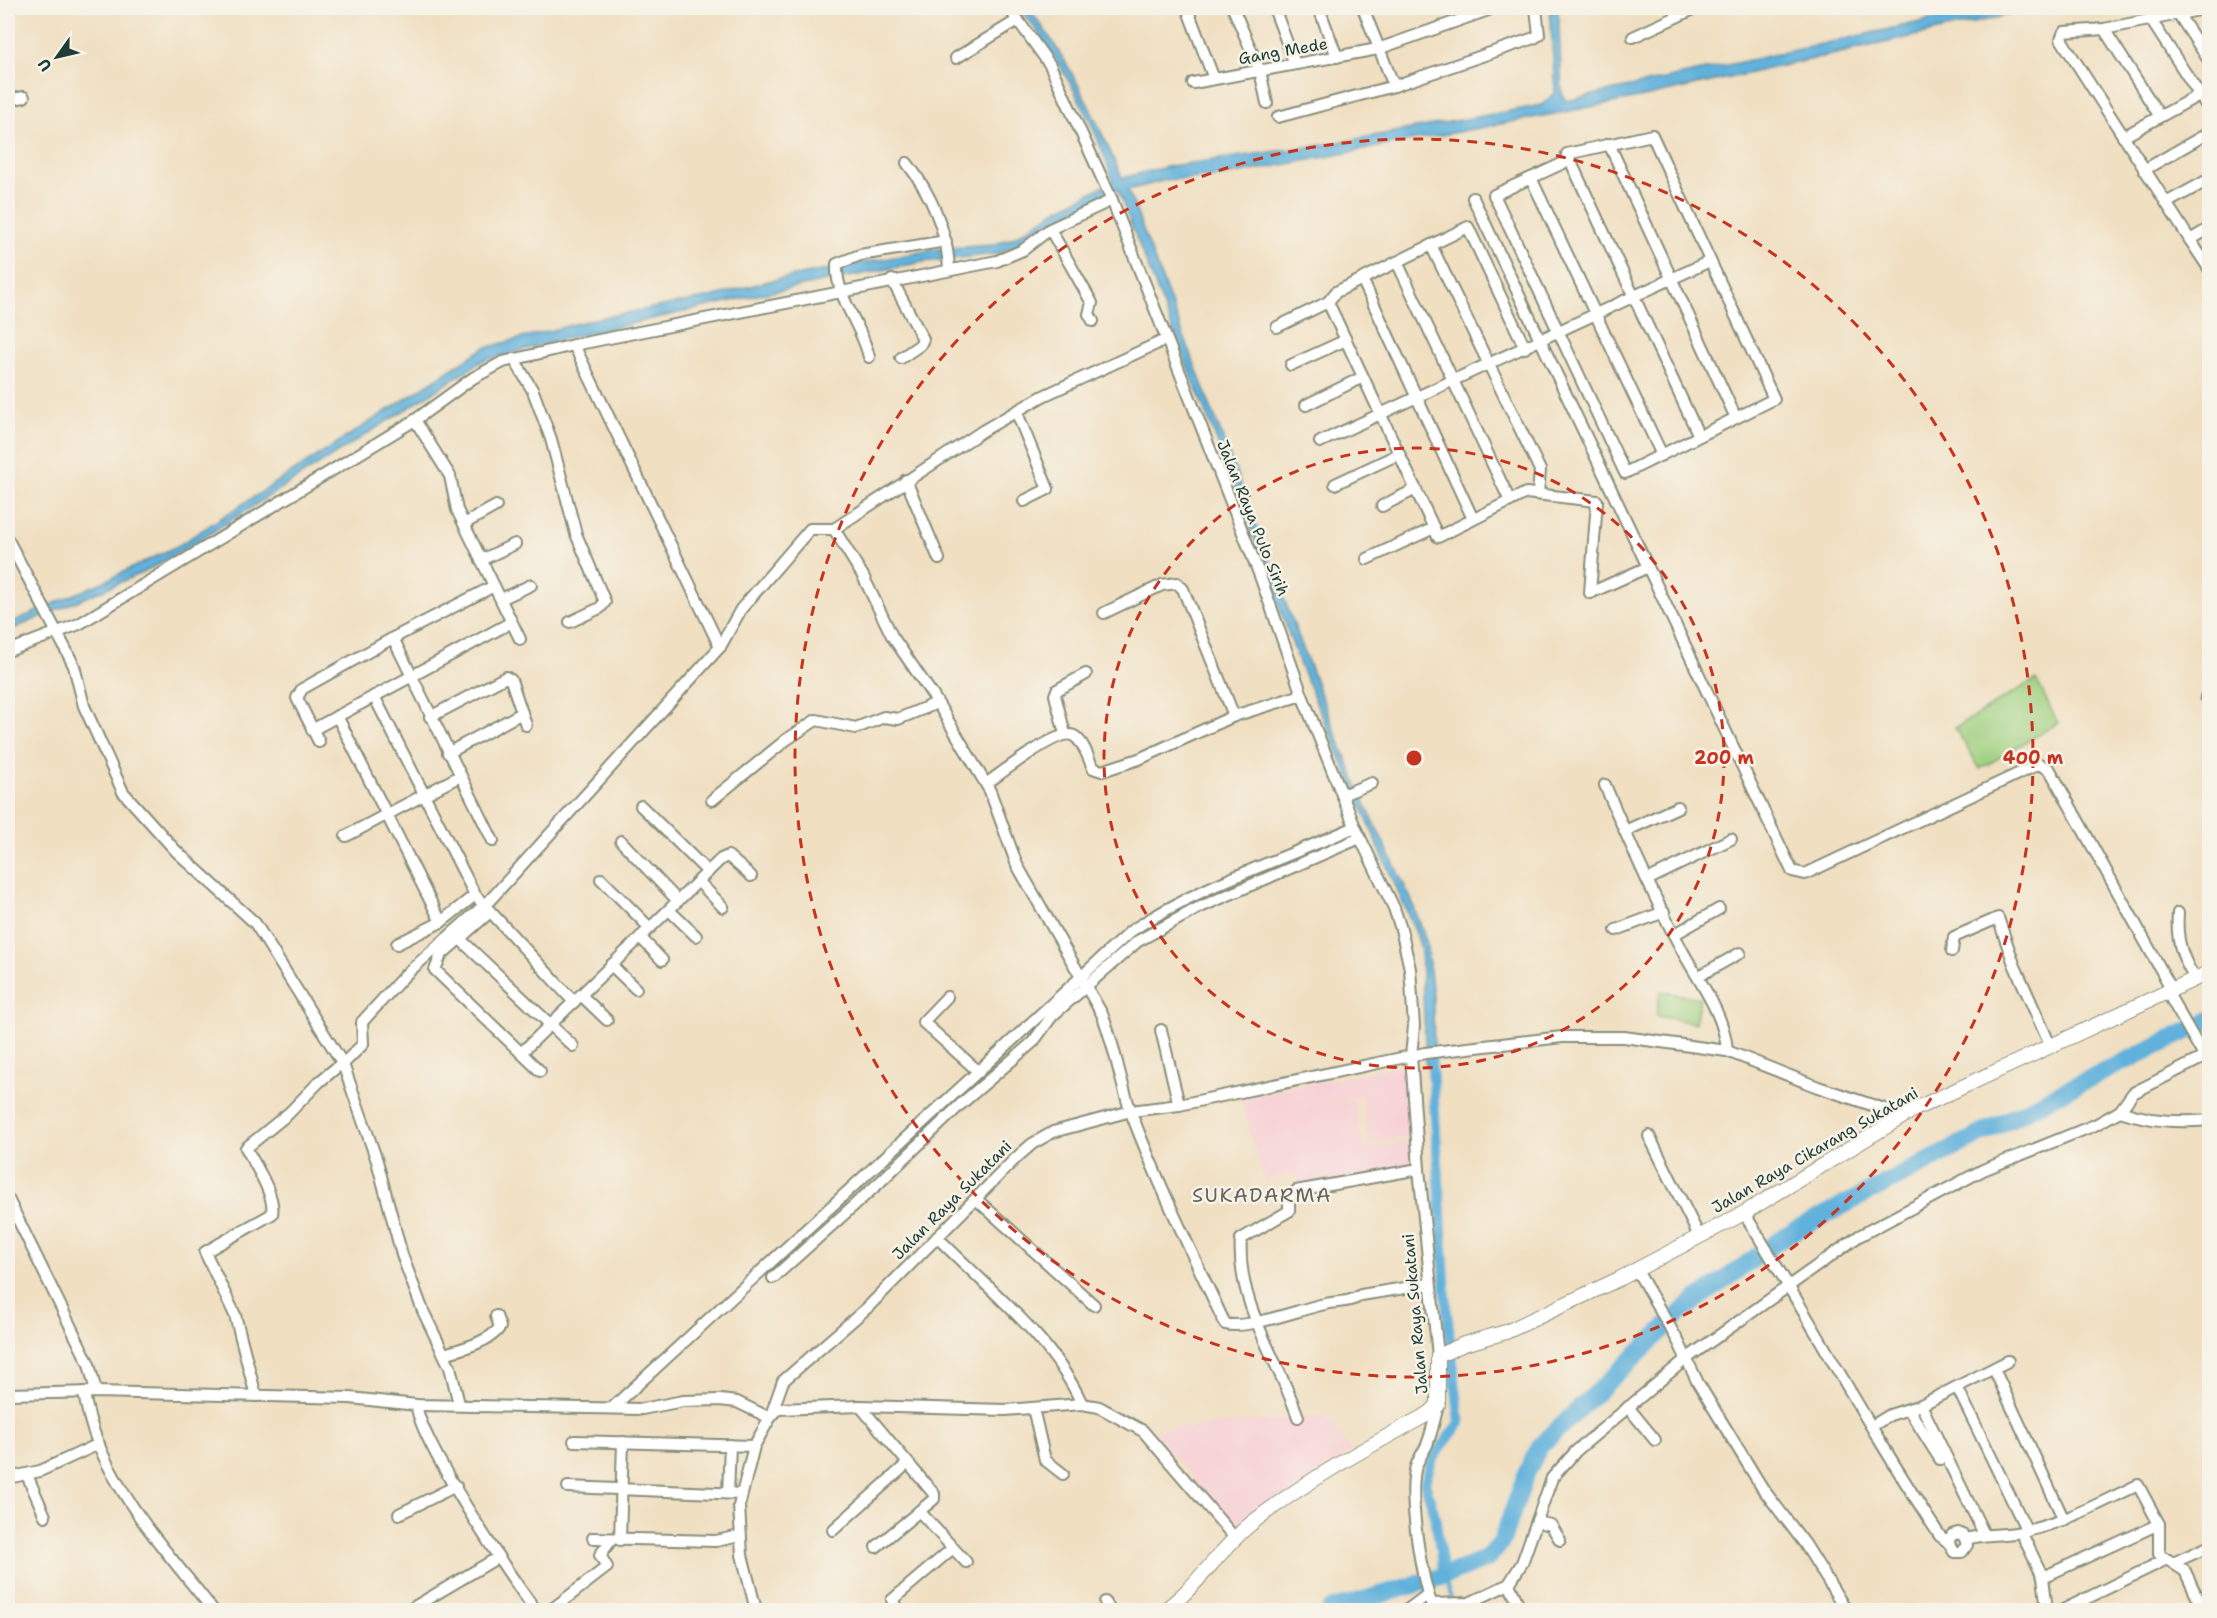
<svg xmlns="http://www.w3.org/2000/svg" width="2217" height="1618" font-family="'Shantell Sans',sans-serif">
	<rect width="100%" height="100%" fill="#f7f3e8"/>
	<filter id="ink" filterUnits="userSpaceOnUse"><feTurbulence type="fractalNoise" baseFrequency=".0167" numOctaves="2"/><feDisplacementMap in="SourceGraphic" scale="12" xChannelSelector="R" yChannelSelector="G"/><feConvolveMatrix kernelMatrix="1 2 1 2 8 2 1 2 1" color-interpolation-filters="sRGB"/></filter>
	<filter id="wash" filterUnits="userSpaceOnUse"><feTurbulence type="fractalNoise" baseFrequency=".008" numOctaves="4" result="noise"/><feDisplacementMap in="SourceGraphic" scale="24" xChannelSelector="R" yChannelSelector="G"/><feGaussianBlur stdDeviation="1.35" result="paint"/><feColorMatrix in="noise" values="0 0 0 0 0 0 0 0 0 0 0 0 0 0 0 0 0 1.4 0 .05"/><feComposite in="paint" operator="in"/></filter>
	<g filter="url(#wash)">
		<rect width="100%" height="100%" fill="#f0dfc1"/>
		<!-- built -->
		<g fill="#f7cfd4">
			<polygon points="1406,1064 1412,1137 1369,1144 1361,1096 1327,1103 1333,1135 1328,1104 1355,1099 1363,1148 1413,1142 1415,1168 1300,1187 1296,1173 1264,1181 1240,1097"/>
			<polygon points="1326,1416 1351,1451 1238,1530 1154,1433 1158,1429"/>
		</g>
		<!-- green -->
		<g fill="#9fd07f" stroke="#5f865a" stroke-width="1.5">
			<polygon points="2036,679 2058,723 1980,769 1955,728"/>
			<polygon points="1660,991 1700,998 1695,1023 1656,1016"/>
		</g>
		<!-- water -->
		<path fill="#61b1db" stroke="#407788" stroke-width="1.5" d="M1020 8H1028C1070 59 1095 118 1122 178L1170 166 1329 144 1542 105 1555 92 1550 8H1558L1562 93 1566 101 1983 8H2039L1644 97 1219 177 1166 180 1128 190 1335 732 1367 808 1411 899 1426 940 1433 996 1434 1064 1426 1065 1421 949 1416 933 1300 665 1242 504 1117 189 1054 220 1019 244 996 254 923 262 762 294 564 339 482 361 192 545 144 572 8 631V624L107 580 181 544 484 348 594 319 711 297 769 281 936 249 993 245 1015 237 1053 212 1113 181C1092 115 1061 62 1020 8Z"/>
		<g fill="none" stroke-linecap="round" stroke-linejoin="round">
			<!-- stream -->
			<polyline stroke="#61b1db" stroke-width="3" points="1444,1576 1452,1600"/>
			<!-- canal -->
			<polyline stroke="#61b1db" stroke-width="10" points="1431,1051 1447,1312 1460,1423 1433,1458 1425,1482 1435,1516 1444,1576"/>
			<!-- river -->
			<polyline stroke="#61b1db" stroke-width="18" points="1330,1610 1444,1576 1487,1559 1501,1543 1527,1472 1540,1446 1687,1307 1788,1234 2060,1093 2210,1020"/>
		</g>
	</g>
	<g filter="url(#ink)">
		<g fill="none" stroke-linecap="round" stroke-linejoin="round">
			<defs>
				<g id="minor">
					<polyline points="1009,8 1050,65 1112,200 1260,576 1302,695 1355,827 1394,908 1401,929 1410,969 1414,1026 1411,1056 1419,1169 1438,1356"/>
					<polyline points="1187,8 1214,79"/>
					<polyline points="1233,8 1260,71 1267,103"/>
					<polyline points="1274,8 1295,64"/>
					<polyline points="1319,8 1337,57"/>
					<polyline points="1363,8 1394,86"/>
					<polyline points="2209,8 2104,29 2064,32 2061,39 2190,240 2210,228"/>
					<polyline points="2179,15 2210,62"/>
					<polyline points="2151,20 2210,111"/>
					<polyline points="2104,29 2159,115"/>
					<polyline points="1633,37 1696,8"/>
					<polyline points="956,58 1018,20"/>
					<polyline points="1193,83 1378,49 1494,8"/>
					<polyline points="8,100 24,97"/>
					<polyline points="1278,117 1394,86 1534,38 1539,35 1536,8"/>
					<polyline points="2123,137 2199,95 2210,86"/>
					<polyline points="1609,144 1736,418"/>
					<polyline points="1570,160 1494,195 1625,473 1774,399 1652,135 1567,154 1570,160 1699,436"/>
					<path d="M907 163C930 192 948 232 949 270"/>
					<polyline points="2144,170 2210,132"/>
					<polyline points="1531,178 1662,455"/>
					<polyline points="1473,198 1792,871 1805,874 2039,764 2050,770 2171,988"/>
					<polyline points="2166,203 2210,179"/>
					<polyline points="1050,229 1092,303 1089,314 1093,321"/>
					<polyline points="2190,240 2210,270"/>
					<polyline points="1431,245 1540,470 1538,494"/>
					<polyline points="1397,262 1510,501"/>
					<polyline points="1362,279 1473,519"/>
					<polyline points="892,280 923,339 920,345 901,358"/>
					<polyline points="1328,302 1438,537 1526,493 1597,501 1590,593 1648,567"/>
					<polyline points="1277,327 1328,302 1336,292 1468,227 1525,348"/>
					<polyline points="574,345 720,647"/>
					<path d="M869 357C862 325 835 297 837 264L860 255 946 241"/>
					<polyline points="514,359 533,391 551,439 576,534 605,602 600,608 570,622"/>
					<polyline points="1291,365 1346,340"/>
					<polyline points="1306,405 1363,377"/>
					<polyline points="1017,413 1048,489 1024,501"/>
					<polyline points="415,420 450,476 457,510 520,639"/>
					<polyline points="1320,442 1710,261"/>
					<polyline points="906,480 939,559"/>
					<polyline points="1335,484 1399,454"/>
					<polyline points="1382,506 1416,489"/>
					<polyline points="464,524 496,506"/>
					<path d="M834 529 863 576 892 636 934 697 990 791 1017 865 1102 1014C1115 1046 1120 1082 1132 1115 1159 1186 1193 1255 1225 1324 1247 1330 1300 1309 1325 1304 1338 1301 1350 1303 1361 1295L1430 1284"/>
					<polyline points="8,540 64,646 74,666 84,706 123,792 176,851 255,923 343,1064 377,1161 402,1255 423,1311 450,1367 459,1404"/>
					<polyline points="1367,559 1434,528"/>
					<polyline points="481,560 515,544"/>
					<polyline points="501,599 531,585"/>
					<polyline points="1104,613 1162,585 1177,583 1183,589 1234,716"/>
					<polyline points="393,638 493,841"/>
					<polyline points="8,651 79,624 415,420 473,378 503,362 574,345 997,261 1023,250 1050,229 1112,200"/>
					<polyline points="374,696 475,895 574,1002"/>
					<polyline points="2206,697 2210,702"/>
					<polyline points="337,716 441,922"/>
					<polyline points="430,717 506,677 511,680 526,725"/>
					<polyline points="312,730 510,623"/>
					<polyline points="1065,734 1055,695 1057,690 1086,674"/>
					<polyline points="319,742 297,698 302,689 393,638 494,586"/>
					<polyline points="448,753 522,713"/>
					<path d="M986 784C1000 774 1060 727 1074 736 1084 742 1088 758 1093 768L1102 771 1139 759 1234 716 1302 695"/>
					<path d="M1605 785C1629 842 1654 898 1683 952 1700 983 1725 1015 1727 1051"/>
					<polyline points="1342,795 1372,783"/>
					<polyline points="712,800 786,740 816,720 856,728 884,717 898,719 937,703"/>
					<polyline points="641,806 708,872"/>
					<polyline points="1625,831 1678,807"/>
					<polyline points="346,836 460,776"/>
					<polyline points="621,841 678,901"/>
					<polyline points="601,879 650,928"/>
					<polyline points="1647,880 1731,839"/>
					<polyline points="698,881 723,907"/>
					<polyline points="669,910 696,936"/>
					<polyline points="490,912 441,955 435,970 540,1071"/>
					<path d="M2178 913C2176 938 2181 956 2194 977"/>
					<polyline points="1616,930 1664,912"/>
					<polyline points="1675,934 1719,909"/>
					<polyline points="640,937 662,960"/>
					<polyline points="460,939 573,1046"/>
					<polyline points="397,944 441,922 475,895"/>
					<polyline points="1952,951 1954,937 1998,918 2014,964 2050,1045"/>
					<polyline points="611,965 636,989"/>
					<polyline points="1699,976 1740,953"/>
					<polyline points="2166,990 2204,1056"/>
					<polyline points="581,995 607,1020"/>
					<polyline points="947,997 923,1022 979,1072"/>
					<polyline points="1161,1030 1179,1105"/>
					<polyline points="521,1053 721,859 728,856 751,876"/>
					<polyline points="343,1064 363,1044 362,1022 405,975 490,900 720,647 741,609 810,529 834,529 984,430 1043,396 1165,340"/>
					<polyline points="2120,1111 2133,1093 2210,1054"/>
					<polyline points="1649,1136 1699,1236"/>
					<polyline points="8,1199 89,1364 96,1392"/>
					<polyline points="976,1199 1094,1305"/>
					<path d="M1744 1213C1811 1320 1870 1431 1940 1536L1948 1542 1954 1552H1962L1967 1545 1964 1536 1958 1533 1952 1535 1948 1542"/>
					<path d="M937 1237C988 1289 1052 1337 1082 1404"/>
					<polyline points="1636,1269 1678,1341 1698,1383 1763,1489 1805,1544 1846,1610"/>
					<polyline points="773,1278 880,1182 961,1104 1033,1042 1052,1016 1138,941 1198,908 1360,838"/>
					<path d="M444 1354C461 1349 490 1342 500 1327L496 1316"/>
					<polyline points="1994,1369 2064,1520"/>
					<polyline points="1957,1387 2027,1531"/>
					<path d="M84 1392C96 1477 162 1545 213 1610"/>
					<polyline points="8,1394 96,1392 350,1398 417,1405 642,1409 683,1401 720,1400 737,1402 770,1418 778,1409 860,1406 1005,1410 1082,1404 1099,1407 1143,1431 1235,1538"/>
					<path d="M256 1396 235 1315 205 1252 272 1214C276 1196 254 1163 246 1148L289 1113 319 1082 342 1063"/>
					<path d="M417 1405C415 1433 513 1583 536 1610"/>
					<polyline points="1921,1405 1984,1534"/>
					<polyline points="860,1406 934,1494 934,1499 876,1547"/>
					<polyline points="1628,1407 1655,1440"/>
					<path d="M612 1408 1131 931C1200 885 1279 861 1355 827"/>
					<polyline points="1033,1408 1045,1460 1063,1474"/>
					<polyline points="1909,1410 1940,1459 1946,1457"/>
					<path d="M1298 1417C1278 1359 1236 1303 1241 1239L1289 1211V1200L1296 1191 1419 1169"/>
					<polyline points="1872,1426 1890,1415 1921,1405 2008,1361"/>
					<polyline points="574,1441 754,1446"/>
					<polyline points="27,1475 45,1516"/>
					<polyline points="8,1478 40,1471 99,1444"/>
					<polyline points="568,1487 741,1494"/>
					<polyline points="728,1493 730,1445"/>
					<polyline points="399,1514 456,1486"/>
					<polyline points="1537,1522 1551,1525 1560,1540"/>
					<polyline points="833,1530 908,1463"/>
					<polyline points="2021,1532 2043,1577 2047,1610"/>
					<polyline points="593,1538 716,1541 740,1536"/>
					<path d="M1966 1539C1986 1533 2006 1536 2026 1531 2066 1522 2102 1502 2138 1485L2159 1524V1554L2185 1571 2203 1610"/>
					<polyline points="620,1540 623,1442"/>
					<polyline points="953,1548 966,1562"/>
					<polyline points="2175,1562 2210,1546"/>
					<polyline points="2043,1577 2159,1524"/>
					<polyline points="1509,1584 1521,1610"/>
					<polyline points="1105,1602 1110,1610"/>
					<path d="M1431 1604 1469 1603 1509 1584 1522 1563 1552 1478 1576 1451 1686 1359 1859 1236 1983 1170 2095 1125 2120 1111C2148 1121 2179 1123 2210 1120"/>
					<polyline points="409,1610 497,1558"/>
					<polyline points="551,1610 607,1567 600,1555 612,1539"/>
					<polyline points="756,1610 742,1555 739,1506 754,1446 770,1418 783,1381 867,1308 1016,1158 1032,1144 1053,1132 1131,1111 1179,1105 1425,1053 1562,1037 1624,1037 1727,1051 1818,1087 1905,1116"/>
					<polyline points="898,1610 892,1600 953,1548 919,1511"/>
					<polyline points="1407,1610 1427,1595"/>
					<path d="M1434 1610C1421 1581 1409 1501 1415 1470 1417 1461 1423 1453 1427 1445 1432 1432 1435 1418 1438 1405"/>
					<polyline points="2063,1610 2167,1559"/>
				</g>
				<path id="major" d="M1165 1610C1199 1585 1220 1548 1253 1522 1307 1480 1369 1446 1430 1413L1438 1405V1356L1464 1344 1506 1332 1621 1278 1744 1213 1915 1109 2210 972"/>
			</defs>
			<!-- minor casing -->
			<use href="#minor" stroke="#888e7a" stroke-width="14"/>
			<!-- major casing -->
			<use href="#major" stroke="#888e7a" stroke-width="16"/>
			<!-- minor -->
			<use href="#minor" stroke="#fff" stroke-width="10"/>
			<!-- major -->
			<use href="#major" stroke="#fff" stroke-width="14"/>
		</g>
	</g>
	<!-- distance rings -->
	<g fill="none" stroke="#c8321e" stroke-width="3" stroke-dasharray="10 8">
		<circle cx="1414" cy="758" r="310"/>
		<circle cx="1414" cy="758" r="619"/>
	</g>
	<g text-anchor="middle" dominant-baseline="central" stroke-width="5" stroke-linejoin="round" paint-order="stroke">
		<!-- street labels -->
		<g font-size="16" fill="#1f3d34" stroke="#f7f3e8">
			<text transform="translate(1283 51) rotate(-10)">Gang Mede</text>
			<text transform="translate(1253 518) rotate(68)">Jalan Raya Pulo Sirih</text>
			<text transform="translate(1815 1150) rotate(-30)">Jalan Raya Cikarang Sukatani</text>
			<text transform="translate(952 1200) rotate(-45)">Jalan Raya Sukatani</text>
			<text transform="translate(1415 1314) rotate(-95)">Jalan Raya Sukatani</text>
		</g>
		<!-- quarter labels -->
		<g font-size="20" letter-spacing="1.5" fill="#67645d" stroke="#f7f3e8">
			<text x="1262" y="1195">SUKADARMA</text>
		</g>
	</g>
	<circle cx="1414" cy="758" r="9" fill="#c8321e" stroke="#f7f3e8" stroke-width="3"/>
	<g font-size="18" text-anchor="middle" font-weight="bold" fill="#c8321e" stroke="#f7f3e8" stroke-width="5" stroke-linejoin="round" paint-order="stroke">
		<text x="1724" y="764">200 m</text>
		<text x="2033" y="764">400 m</text>
	</g>
	<!-- margin -->
	<rect width="2217" height="1618" fill="none" stroke="#f7f3e8" stroke-width="30"/>
	<!-- north arrow -->
	<g transform="translate(57 57) rotate(236)" stroke="#f7f3e8" stroke-width="4.5" paint-order="stroke">
	<path d="M0-4.5L10 22L0 15L-10 22Z" fill="#1f3d34"/>
	<text y="-9" font-size="16" font-weight="bold" text-anchor="middle" fill="#1f3d34">U</text>
	</g>
</svg>
